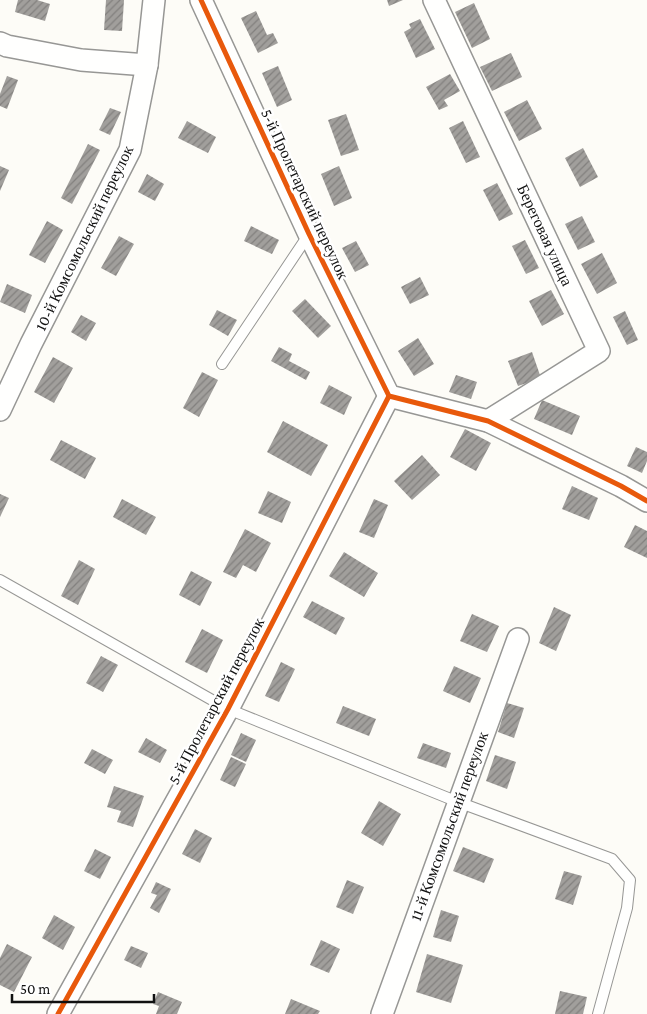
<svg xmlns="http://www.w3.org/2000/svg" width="647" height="1014" font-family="'Crimson Pro',serif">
	<defs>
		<pattern id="building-hatch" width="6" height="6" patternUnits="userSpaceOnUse" patternTransform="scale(1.25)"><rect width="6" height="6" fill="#a19f9c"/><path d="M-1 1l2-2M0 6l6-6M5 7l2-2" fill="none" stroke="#82807e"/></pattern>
	</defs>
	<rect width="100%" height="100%" fill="#fdfcf7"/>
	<!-- building -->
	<g fill="url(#building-hatch)">
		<polygon points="18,0 37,0 50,4 45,21 15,12"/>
		<polygon points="106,0 124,0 122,31 104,30"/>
		<polygon points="387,0 403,0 389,6"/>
		<polygon points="474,3 490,39 472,48 455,12"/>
		<polygon points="256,11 267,35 273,33 278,43 258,53 241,18"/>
		<polygon points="420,19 435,49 416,58 404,32 411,28 409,24"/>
		<polygon points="511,53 522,77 492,91 480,67"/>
		<polygon points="278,66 292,100 277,107 262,73"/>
		<polygon points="450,74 460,91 444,100 448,106 439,110 426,87"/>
		<polygon points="7,76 18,80 7,109 0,106 0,94"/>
		<polygon points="527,100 542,129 519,141 504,112"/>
		<polygon points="110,108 121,112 110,135 99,130"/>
		<polygon points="346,114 359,150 341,156 328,120"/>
		<polygon points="187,121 216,137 208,153 178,138"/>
		<polygon points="463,121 480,157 466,163 449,128"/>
		<polygon points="88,144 100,150 72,204 61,198"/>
		<polygon points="583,148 598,177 580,187 565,158"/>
		<polygon points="0,166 9,170 0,191"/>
		<polygon points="339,166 352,198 334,206 321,174"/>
		<polygon points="147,174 164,184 155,201 138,192"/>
		<polygon points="497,183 513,214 499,221 483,190"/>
		<polygon points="582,216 595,242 578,250 565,224"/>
		<polygon points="47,221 63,230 45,263 29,255"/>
		<polygon points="251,226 279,240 272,254 244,241"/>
		<polygon points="119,236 134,244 116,276 101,268"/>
		<polygon points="525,240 539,268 526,274 512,246"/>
		<polygon points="356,241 369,265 355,272 342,248"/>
		<polygon points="602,253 617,283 597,294 581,264"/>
		<polygon points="420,277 429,295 410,304 401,287"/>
		<polygon points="7,284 32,295 25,313 0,302"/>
		<polygon points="551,290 564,314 542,326 529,301"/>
		<polygon points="305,299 331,326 318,338 292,311"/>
		<polygon points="217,310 237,320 228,336 209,325"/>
		<polygon points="625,311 638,340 627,345 613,317"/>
		<polygon points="81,315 96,323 86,341 71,332"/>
		<polygon points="418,338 434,364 414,376 398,351"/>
		<polygon points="279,347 292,354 289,361 310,372 306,380 271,361"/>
		<polygon points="532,352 541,378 518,386 508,361"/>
		<polygon points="53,357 73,368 54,403 34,392"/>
		<polygon points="202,372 218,380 199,417 183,408"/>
		<polygon points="456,375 477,382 471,399 449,392"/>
		<polygon points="329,385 352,397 344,415 320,403"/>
		<polygon points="542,400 580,416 572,435 534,419"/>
		<polygon points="283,421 328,445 311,476 267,452"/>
		<polygon points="465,429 491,443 476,471 450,457"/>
		<polygon points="61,440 96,458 85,479 50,460"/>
		<polygon points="636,447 647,452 647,461 642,473 627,466"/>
		<polygon points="422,455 440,475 412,500 394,481"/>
		<polygon points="572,486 598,498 589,520 562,509"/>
		<polygon points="268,491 291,502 282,523 258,513"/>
		<polygon points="0,494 9,498 0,517"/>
		<polygon points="122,499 156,517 146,535 113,517"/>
		<polygon points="374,499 388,505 374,538 359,532"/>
		<polygon points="635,525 647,531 647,558 624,547"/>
		<polygon points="245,529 271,543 256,572 243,565 236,578 223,572"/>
		<polygon points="344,552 378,573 364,597 329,576"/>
		<polygon points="79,560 95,569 78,605 61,596"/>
		<polygon points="191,571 212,582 200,606 179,595"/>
		<polygon points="312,601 345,618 336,635 303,617"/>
		<polygon points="554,607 571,615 556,651 539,643"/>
		<polygon points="472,614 499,626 487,652 460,641"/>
		<polygon points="202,629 223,640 207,673 185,662"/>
		<polygon points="101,656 118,665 103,692 86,683"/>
		<polygon points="281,662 295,669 279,702 265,696"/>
		<polygon points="454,666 481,678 470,703 443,691"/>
		<polygon points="507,703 524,708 514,738 498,732"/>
		<polygon points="343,706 376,719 369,736 336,723"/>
		<polygon points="241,733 256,740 246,762 231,755"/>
		<polygon points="146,738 167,750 160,763 138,752"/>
		<polygon points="423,743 451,753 446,768 417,758"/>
		<polygon points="92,749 113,760 105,774 84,763"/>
		<polygon points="495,755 516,762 507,789 486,781"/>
		<polygon points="231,757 246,764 235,787 220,780"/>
		<polygon points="114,786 144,796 133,827 117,822 121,811 107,807"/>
		<polygon points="379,801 401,814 383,846 361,833"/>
		<polygon points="195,829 212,838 200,863 182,854"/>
		<polygon points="463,847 494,859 484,883 453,871"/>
		<polygon points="95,849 111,857 100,879 84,871"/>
		<polygon points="564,871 582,876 573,905 555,899"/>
		<polygon points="347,880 364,887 353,914 336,907"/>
		<polygon points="156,882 171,889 159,913 150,908 157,895 151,893"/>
		<polygon points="441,910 459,916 451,942 433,937"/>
		<polygon points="54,915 75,927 63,950 42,938"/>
		<polygon points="321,940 340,949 329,973 310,965"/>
		<polygon points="7,944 32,957 14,992 0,985 0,958"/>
		<polygon points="131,946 148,953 141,968 124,960"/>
		<polygon points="427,954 463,965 451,1003 416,992"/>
		<polygon points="560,991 587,997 583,1014 555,1014"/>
		<polygon points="158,992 182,1002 177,1014 156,1014 159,1006 153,1004"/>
		<polygon points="291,999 320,1011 318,1014 285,1014"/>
	</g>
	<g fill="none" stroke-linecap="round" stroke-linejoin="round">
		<defs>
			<g id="service">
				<polyline points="222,364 309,234"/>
				<polyline points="0,580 228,709 458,802 612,859 630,880 627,908 598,1014"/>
			</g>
			<g id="minor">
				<polyline points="201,0 309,234 389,396 488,421 621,486 647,501"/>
				<polyline points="434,0 599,351 488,421"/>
				<polyline points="0,43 7,46 81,60 147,65"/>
				<polyline points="0,410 31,344 130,150 147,65 154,0"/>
				<polyline points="58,1014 228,709 389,396"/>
				<polyline points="382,1014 518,639"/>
			</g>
		</defs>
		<!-- service casing -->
		<use href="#service" stroke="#979795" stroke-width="12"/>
		<!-- minor casing -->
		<use href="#minor" stroke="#979795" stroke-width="24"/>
		<!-- service -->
		<use href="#service" stroke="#fffffe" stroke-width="10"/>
		<!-- minor -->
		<use href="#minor" stroke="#fffffe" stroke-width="21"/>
		<defs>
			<g id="cycleway">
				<polyline points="201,0 309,234 389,396 488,421 621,486 647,501"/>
				<polyline points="58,1014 228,709 389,396"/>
			</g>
		</defs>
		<!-- cycleway casing -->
		<use href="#cycleway" stroke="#fff" stroke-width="8"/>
		<!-- cycleway -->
		<use href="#cycleway" stroke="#e8590c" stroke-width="5"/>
	</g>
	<g text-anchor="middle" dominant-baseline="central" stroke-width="5" stroke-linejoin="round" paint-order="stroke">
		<!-- street labels -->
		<g font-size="16" fill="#111" stroke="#fff">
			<text transform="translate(305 194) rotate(65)">5-й Пролетарский переулок</text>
			<text transform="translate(545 235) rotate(65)">Береговая улица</text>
			<text transform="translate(84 238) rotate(-64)">10-й Комсомольский переулок</text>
			<text transform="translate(216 701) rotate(-62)">5-й Пролетарский переулок</text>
			<text transform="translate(449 826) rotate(-70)">11-й Комсомольский переулок</text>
		</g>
	</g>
	<!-- scale -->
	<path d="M12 994v8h142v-8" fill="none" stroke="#111111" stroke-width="2.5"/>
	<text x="20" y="994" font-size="15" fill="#111111" stroke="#ffffff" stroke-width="4" paint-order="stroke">50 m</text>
</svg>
